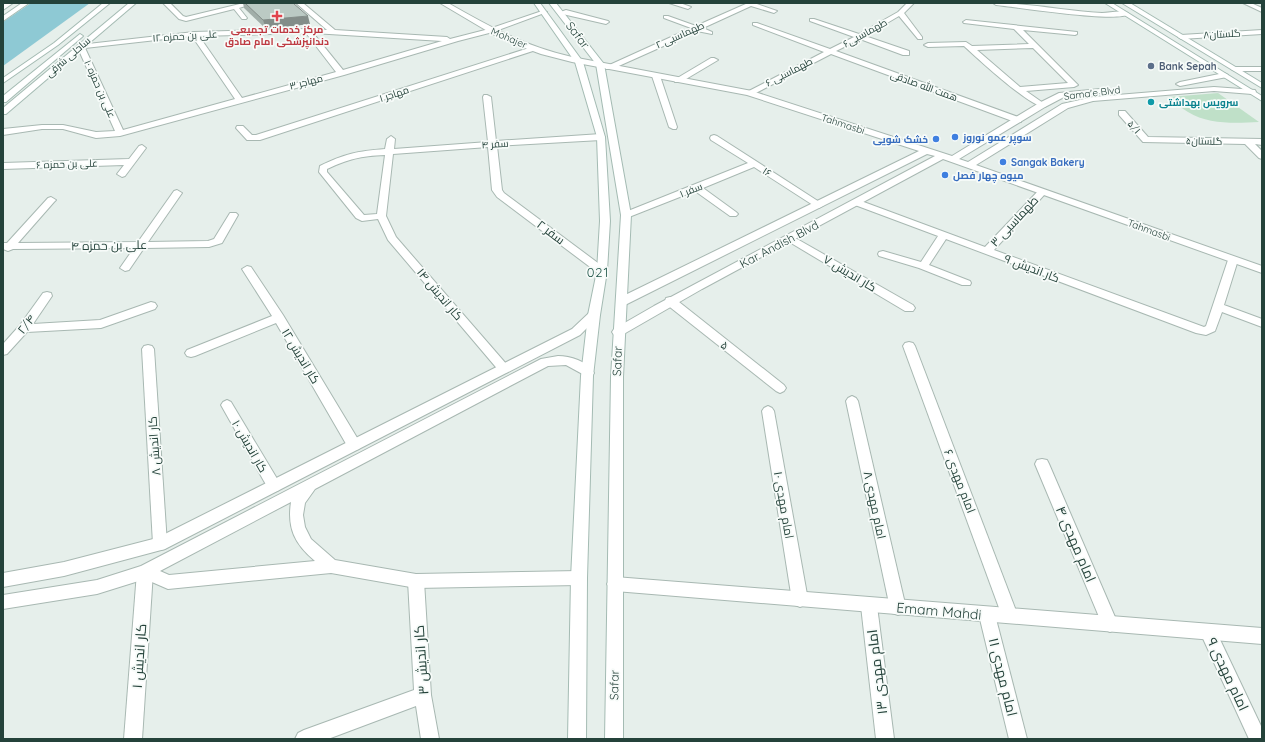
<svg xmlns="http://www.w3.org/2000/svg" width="1265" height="742" font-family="Quicksand,Cairo,sans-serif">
	<rect width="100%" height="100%" fill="#e6efeb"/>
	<!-- green -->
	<path fill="#bfe0c8" d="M1218 93 1259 122C1236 123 1209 125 1188 112 1181 108 1175 102 1169 97Z"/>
	<!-- water -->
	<polygon fill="#8ec9d4" points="31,3 90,3 3,66 3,22"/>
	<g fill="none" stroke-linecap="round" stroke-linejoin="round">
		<defs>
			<g id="minor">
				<polygon points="163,3 170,3 183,16 186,17 244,3 255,3 239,8 247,18 246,19 242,19 234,9 186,21 179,19"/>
				<path d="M296 3H303L335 30 447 37 450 39 489 29 542 11 547 12 493 32 458 41 344 75 120 136 96 138 63 129H42L3 135V129L42 125H63L96 132 115 131 77 46 79 45 194 32 308 29 327 30ZM306 33 336 72 242 98 199 36ZM313 33 442 41 343 70ZM192 36 235 99 123 130 85 48Z"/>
				<polygon points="669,3 680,3 691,7 688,9"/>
				<polygon points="748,3 754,3 777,11 774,13 751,6 703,28 712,32 712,34 697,31 612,69 606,69 605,67 691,28 664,18 664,16 668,16 696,26"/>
				<polygon points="907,3 914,3 904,13 922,37 922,39 918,39 899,16 865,36 909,51 909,55 903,55 860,39 836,51 1021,118 1021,122 1015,122 831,54 752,95 749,95 745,93 824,52 753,25 753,23 757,23 830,49 854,37 810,21 810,19 814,19 859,34 898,12"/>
				<polygon points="1243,3 1251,3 1262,8 1262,12"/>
				<polygon points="566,10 608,21 609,22 606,24 558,13"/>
				<path d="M966 20 1077 32V34L1075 35 1023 30 1078 85 1074 87 1026 91 1046 105 1045 107C1032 109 976 57 964 46L928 47 924 45 928 43 966 42 972 46 1029 44 1014 29 964 23 963 22ZM1033 48 1068 83 1020 87 977 50Z"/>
				<polygon points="1262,30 1262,34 1181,39 1178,37 1181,35"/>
				<polygon points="532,47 535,47 539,49 260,140 247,140 236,128 237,126 243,126 252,135 256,135"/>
				<polygon points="711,58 714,58 718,60 681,82 675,82 674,80"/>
				<polygon points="1232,67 1262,67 1262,71 1235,71 1231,69"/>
				<polygon points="653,74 656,74 660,76 677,127 676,129 673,129 669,127 652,76"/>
				<path d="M484 95H487L491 97 496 141 601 134 605 137 601 140 497 146 502 190 504 193 606 269 607 271 606 273H598L497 197 492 190 488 147 393 154 386 216 396 237 508 366 510 369 508 372 504 373 500 372 388 240 378 219 362 221 356 218 319 172 320 166C344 154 358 151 385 149L387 139 391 136 395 139 394 149 488 142 483 97ZM385 155 377 214 364 215 327 172V169C349 159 360 156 385 155Z"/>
				<polygon points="1119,111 1125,111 1148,137 1262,139 1262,145 1255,144 1262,151 1262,159 1259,158 1245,144 1143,142 1119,115"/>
				<polygon points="714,135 717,136 824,205 819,208 816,207 754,167 703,188 736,212 738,214 736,216 730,216 695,191 629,217 623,217 621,215 623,213 748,163 711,140 710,138 711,136"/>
				<polygon points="142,145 146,148 125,176 122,177 117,174 124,165 3,169 3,163 129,159 139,146"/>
				<polygon points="1042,189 1047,192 1045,194 994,250 1204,327 1206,326 1228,260 1229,258 1237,258 1238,260 1224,305 1262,319 1262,327 1222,312 1215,331 1206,335 1196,333 946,239 929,265 970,281 971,283 970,285 962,285 919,268 879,256 878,254 879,252 883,251 921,262 938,236 855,205 853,203 858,200 861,201 985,247 1039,190"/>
				<polygon points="177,190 182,193 148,242 208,241 214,239 230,213 236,213 238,215 222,243 209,247 144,248 129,270 125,271 120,268 134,248 13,249 8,251 3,249 3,243 7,243 48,198 51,197 56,200 54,202 18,243 138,242 174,191"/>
				<polygon points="790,235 913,305 915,308 913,311 905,311 786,240 785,238"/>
				<polygon points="247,266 251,267 283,315 359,441 361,445 359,449 354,450 349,449 276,323 195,356 191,357 187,356 185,353 187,350 272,316 242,269"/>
				<polygon points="47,292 51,293 52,296 33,324 100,320 151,302 155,303 157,306 155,309 101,328 27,332 7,354 3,355 3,344 20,325 43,293"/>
				<polygon points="670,297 674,298 784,385 786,388 784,391 780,393 776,391 666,304 665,301 666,298"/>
				<polygon points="909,342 913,343 915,346 1018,616 1016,621 1010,623 1004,621 1002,616 903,346 905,343"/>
				<polygon points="148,345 152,346 154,349 167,544 165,549 160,550 155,549 153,544 142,349 144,346"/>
				<polygon points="852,396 856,398 858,401 906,608 904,613 898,615 892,613 890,608 846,401 848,398"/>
				<polygon points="227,400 231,402 279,482 281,486 279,490 274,492 269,490 221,405 223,402"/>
				<polygon points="768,406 772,408 774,411 808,600 805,605 800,607 795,605 792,600 762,411 764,408"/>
				<polygon points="1042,459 1047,460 1049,464 1118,624 1116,629 1110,632 1104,629 1102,624 1035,464 1037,460"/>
				<polygon points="145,565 150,567 153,572 142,739 124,739 137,572 140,567"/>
				<polygon points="416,574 421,576 424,581 431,695 439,739 421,739 416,706 328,739 295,739 298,733 304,730 414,690 408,581 411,576"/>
				<polygon points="869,599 875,601 877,606 894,739 876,739 861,606 863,601"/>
				<polygon points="987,608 993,610 995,615 1027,739 1009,739 979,615 981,610"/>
				<polygon points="1208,624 1214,627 1262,728 1262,739 1249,739 1200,632 1202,627"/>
			</g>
			<g id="tertiary">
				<path d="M440 3H448C490 27 524 46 572 57L752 91 952 156 1039 103 1059 93 1100 89 1104 91 1100 93 1064 97 1045 107 959 159 968 162 1062 104 1093 97 1214 87 1255 90 1256 92 1252 94 1214 91 1093 101 1068 108 976 165 1262 266V273L943 159 702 289 622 335H614L612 332 614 329 654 306 935 156 927 154 625 305H617L616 302 617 299 919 151 747 95 572 62 541 54 514 44 489 32Z"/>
				<path d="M993 3C1030 3 1065 11 1102 13 1110 13 1123 9 1129 14 1117 23 1017 7 996 5Z"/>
				<polygon points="1224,73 1228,75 1227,77 1180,86 1176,84 1180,82"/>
				<polygon points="594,311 598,312 600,315 580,335 165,549 64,576 3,587 3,573 64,562 157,538 572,329 590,312"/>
				<path d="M558 356C570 356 587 361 594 373L592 376 588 377 566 365 548 366 315 489 305 503 303 515 305 527 311 539 335 560 416 574 579 571 584 573 587 578 584 583 579 585 416 588 331 573 168 589 145 579 97 594 3 609V595L97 580 141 566 541 359ZM291 502C287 529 295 544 315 561L169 575 160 571Z"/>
				<polygon points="615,577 1262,628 1262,644 615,591 610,589 607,584 610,579"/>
			</g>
			<g id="secondary">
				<polygon points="6,3 13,3 3,10 3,5"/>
				<polygon points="22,3 29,3 3,21 3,16"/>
				<polygon points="103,3 110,3 58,45 3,83 3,78 54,43"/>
				<polygon points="129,3 136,3 6,114 3,114 3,108"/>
				<polygon points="534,3 540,3 583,62 605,137 610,221 607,271 600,315 593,376 587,578 586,739 568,739 571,578 581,376 588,315 597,271 600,221 597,137 575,62"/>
				<polygon points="549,3 556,3 604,64 631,215 623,377 623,739 605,739 611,377 621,215 596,64"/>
				<polygon points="1105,3 1112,3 1262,96 1262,101"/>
				<polygon points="1122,3 1130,3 1262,83 1262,88"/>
				<polygon points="80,34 83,36 82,37 6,102 3,102 3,96"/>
			</g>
		</defs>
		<!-- minor casing -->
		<use href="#minor" stroke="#a8b8b2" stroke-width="2"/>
		<!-- tertiary casing -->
		<use href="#tertiary" stroke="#a8b8b2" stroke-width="2"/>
		<!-- secondary casing -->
		<use href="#secondary" stroke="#a4bbb3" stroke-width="2"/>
		<!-- minor -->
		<use href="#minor" fill="#fff" fill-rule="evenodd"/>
		<!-- tertiary -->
		<use href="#tertiary" fill="#fff" fill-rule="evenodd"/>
		<!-- secondary -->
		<use href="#secondary" fill="#fff" fill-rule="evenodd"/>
	</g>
	<!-- wall -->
	<polygon fill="#a1aea9" points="243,3 293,3 310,24 266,29 244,8"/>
	<!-- shaded-wall -->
	<polygon fill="#838d89" points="308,16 310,24 266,29 263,20"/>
	<!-- building -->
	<polygon fill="#bbcac4" stroke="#838d89" points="245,3 293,3 308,16 263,20"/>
	<!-- markers -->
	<path fill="#e0444e" stroke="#f7fbf9" stroke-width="1.5" d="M275 10h4v4h4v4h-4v4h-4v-4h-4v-4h4z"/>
	<circle fill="#5c6f8a" stroke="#f7fbf9" stroke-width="1.5" cx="1151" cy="66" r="4"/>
	<circle fill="#0f9aa8" stroke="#f7fbf9" stroke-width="1.5" cx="1151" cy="102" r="4"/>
	<g fill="#3f7fe0" stroke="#f7fbf9" stroke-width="1.5">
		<circle cx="955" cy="137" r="4"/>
		<circle cx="936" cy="139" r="4"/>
		<circle cx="1003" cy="162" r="4"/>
		<circle cx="945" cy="175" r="4"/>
	</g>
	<g text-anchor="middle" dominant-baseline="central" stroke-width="3.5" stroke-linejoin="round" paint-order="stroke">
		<!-- far-health labels -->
		<g font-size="10" font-weight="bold" fill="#be3a42" stroke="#f7fbf9">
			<text x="277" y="29">مرکز خدمات تجمیعی<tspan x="277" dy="12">دندانپزشکی امام صادق</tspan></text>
		</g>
		<!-- far-street labels -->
		<g font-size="10" fill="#24423a" stroke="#f7fbf9">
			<text transform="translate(865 33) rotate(-29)">۶طهماسبی</text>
			<text transform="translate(1222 34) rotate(-3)">گلستان۸</text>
			<text transform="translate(680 35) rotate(-24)">۲ طهماسبی</text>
			<text transform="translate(185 36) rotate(-4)">۱۲ علی بن حمزه</text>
			<text transform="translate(509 38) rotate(23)">Mohajer</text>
			<text transform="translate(68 57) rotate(-41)">ساحلی شرقی</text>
			<text transform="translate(789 72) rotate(-27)">۶ طهماسبی</text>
			<text transform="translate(306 82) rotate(-15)">۳ مهاجر</text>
			<text transform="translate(924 86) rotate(20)">همت الله صادقی</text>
			<text transform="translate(100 89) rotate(66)">۱۰ علی بن حمزه</text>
			<text transform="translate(1092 93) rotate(-7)">Sama'e Blvd</text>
			<text transform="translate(394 94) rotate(-18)">۱ مهاجر</text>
			<text transform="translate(843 124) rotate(18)">Tahmasbi</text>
			<text transform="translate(1134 127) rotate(48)">۵/۱</text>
			<text transform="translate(1204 141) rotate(1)">گلستان۵</text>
			<text transform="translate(495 144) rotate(-4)">۴ سفر</text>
			<text transform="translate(67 164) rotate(-2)">۶ علی بن حمزه</text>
			<text transform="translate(767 172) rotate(33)">۱۶</text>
			<text transform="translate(691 190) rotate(-22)">۱ سفر</text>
			<text transform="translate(1149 230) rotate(20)">Tahmasbi</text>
		</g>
		<!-- far-service labels -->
		<g font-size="10" font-weight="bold" fill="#4e5e75" stroke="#f7fbf9" text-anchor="start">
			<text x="1159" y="66">Bank Sepah</text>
		</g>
		<!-- far-culture labels -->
		<g font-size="10" font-weight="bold" fill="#0d838f" stroke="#f7fbf9" text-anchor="start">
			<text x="1159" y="102">سرویس بهداشتی</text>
		</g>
		<!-- far-shop labels -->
		<g font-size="10" font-weight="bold" fill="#366cbe" stroke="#f7fbf9" text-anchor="start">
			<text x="963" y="137">سوپر عمو نوروز</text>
			<text x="928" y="139" text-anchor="end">خشک شویی</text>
			<text x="1011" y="162">Sangak Bakery</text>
			<text x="953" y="175">میوه چهار فصل</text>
		</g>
		<!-- street labels -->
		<g font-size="12" fill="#24423a" stroke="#f7fbf9">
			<text transform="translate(578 35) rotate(53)">Safar</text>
			<text transform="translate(1014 221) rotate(-47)">۳ طهماسبی</text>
			<text transform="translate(551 232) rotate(37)">۲ سفر</text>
			<text transform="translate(779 244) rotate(-28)">Kar Andish Blvd</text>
			<text transform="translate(109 245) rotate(-1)">۴ علی بن حمزه</text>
			<text transform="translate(1032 268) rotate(21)">۹ کار اندیش</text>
			<text transform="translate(850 273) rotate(31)">۷ کار اندیش</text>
			<text transform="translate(440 294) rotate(50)">۱۴ کار اندیش</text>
			<text transform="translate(26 324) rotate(-52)">۲/۴</text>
			<text transform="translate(725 345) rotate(39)">۵</text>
			<text transform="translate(301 356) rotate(59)">۱۲ کار اندیش</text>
			<text transform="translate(617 361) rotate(-88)">Safar</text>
			<text transform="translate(154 446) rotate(-94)">۸ کار اندیش</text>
			<text transform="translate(250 446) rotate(60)">۱۰ کار اندیش</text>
			<text transform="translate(960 481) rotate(69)">۶ امام مهدی</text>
			<text transform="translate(784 505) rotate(80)">۱۰ امام مهدی</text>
			<text transform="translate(875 505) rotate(78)">۸ امام مهدی</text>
			<text transform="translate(614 685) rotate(-89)">Safar</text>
		</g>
		<!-- neighbourhood labels -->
		<g font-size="13" letter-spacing="1" fill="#1f5548" stroke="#f7fbf9">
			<text x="598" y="272">021</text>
		</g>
		<!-- near-street labels -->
		<g font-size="14" fill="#24423a" stroke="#f7fbf9">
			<text transform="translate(1076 544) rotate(67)">۴ امام مهدی</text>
			<text transform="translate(939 611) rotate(5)">Emam Mahdi</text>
			<text transform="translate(139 656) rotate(-86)">۱ کار اندیش</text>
			<text transform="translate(421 660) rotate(-94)">۳ کار اندیش</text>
			<text transform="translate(877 672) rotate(-97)">۱۳ امام مهدی</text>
			<text transform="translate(1228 674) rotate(65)">۹ امام مهدی</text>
			<text transform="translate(1003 677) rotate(76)">۱۱ امام مهدی</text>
		</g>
	</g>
	<!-- border -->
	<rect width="1265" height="742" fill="none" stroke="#24423a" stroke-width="8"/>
</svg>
